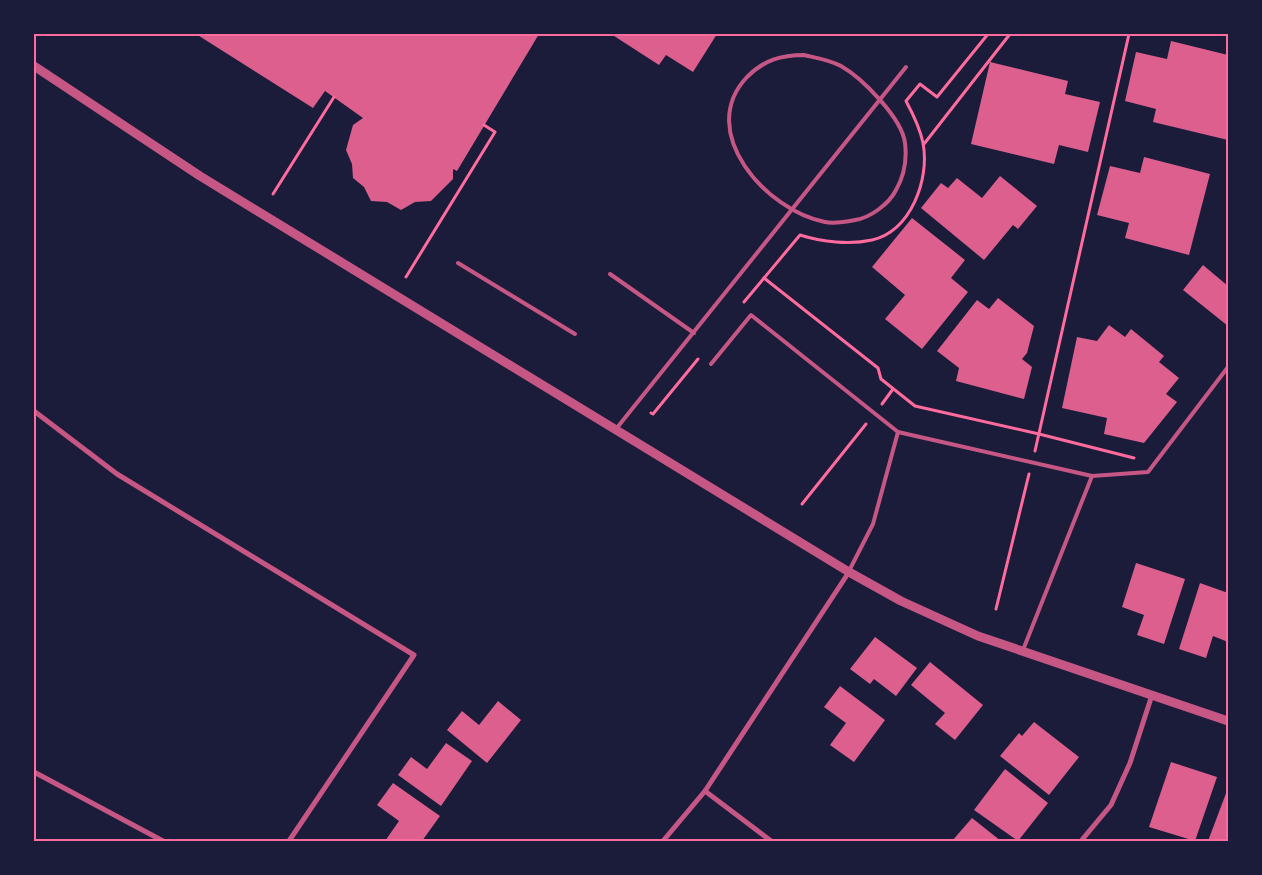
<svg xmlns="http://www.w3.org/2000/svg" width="1262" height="875" font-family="Quicksand,sans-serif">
	<rect width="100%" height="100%" fill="#1b1b3a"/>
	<!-- building -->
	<g fill="#dd5f8e">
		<polygon points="196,34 539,34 457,171 453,169 453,179 431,201 415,202 401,210 387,202 371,201 364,187 353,178 352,164 346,150 353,125 363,118 325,91 313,108"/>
		<polygon points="611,34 717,34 693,72 666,55 659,65"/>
		<polygon points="1171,41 1228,55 1228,140 1153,122 1156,109 1125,101 1136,52 1167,59"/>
		<polygon points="990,62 1068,81 1065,94 1100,102 1088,152 1059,145 1054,164 971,144"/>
		<polygon points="1144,157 1210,174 1189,255 1125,238 1129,223 1097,215 1110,166 1140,173"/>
		<polygon points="1000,176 1037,206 1018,229 1013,225 984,260 921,208 941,183 948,188 957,178 982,198"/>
		<polygon points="912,218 965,260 951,278 968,292 922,349 885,319 905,295 872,267"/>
		<polygon points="1203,265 1228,286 1228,326 1183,290"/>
		<polygon points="998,298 1034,326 1027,353 1022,359 1032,367 1024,399 956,381 959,368 937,351 977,300 989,309"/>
		<polygon points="1109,325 1125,337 1131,329 1164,356 1159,362 1179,378 1166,394 1177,402 1144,443 1104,434 1107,418 1062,408 1077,337 1097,341"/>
		<polygon points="1136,563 1185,579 1164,644 1137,635 1144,615 1122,607"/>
		<polygon points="1200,583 1228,593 1228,642 1213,636 1206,658 1179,649"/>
		<polygon points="875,637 917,668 896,696 874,679 870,684 850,669"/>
		<polygon points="930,662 983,705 955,740 935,724 945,713 911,685"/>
		<polygon points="840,686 885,720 854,762 830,745 846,723 824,707"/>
		<polygon points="498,701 521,720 487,763 447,730 462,711 479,725"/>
		<polygon points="1034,722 1079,757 1049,795 1000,756 1019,733 1022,736"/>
		<polygon points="446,743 472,761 441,806 398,775 411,757 427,769"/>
		<polygon points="1171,762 1217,777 1195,841 1149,827"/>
		<polygon points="1005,769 1048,803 1018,841 974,810"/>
		<polygon points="393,783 440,816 422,841 385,841 399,821 377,805"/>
		<polygon points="1228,788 1228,841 1208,841"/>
		<polygon points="972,818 1001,841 952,841"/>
	</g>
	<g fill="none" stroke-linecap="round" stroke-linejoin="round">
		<!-- path -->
		<g stroke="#ff6b9d" stroke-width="3">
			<polyline points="924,144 1010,34"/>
			<polyline points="273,194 334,97"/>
			<polyline points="406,277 495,132 484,125"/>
			<polyline points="764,278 878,368 881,379 915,406 1039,434 1134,458"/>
			<path d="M744 302 800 235C822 242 850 245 872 240 911 231 930 179 923 143 920 128 913 114 906 101L920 84 937 97 988 34"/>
			<polyline points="882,404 893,389"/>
			<polyline points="651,413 653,414 698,359"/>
			<polyline points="1035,451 1129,34"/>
			<polyline points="802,504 866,424"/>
			<polyline points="996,609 1029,474"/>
		</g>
		<!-- service -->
		<g stroke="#c65784" stroke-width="4">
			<path d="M804 55C817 58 830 60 841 66 862 78 902 118 905 143 907 159 904 176 896 190 889 204 870 218 855 220 845 222 834 224 825 222 767 211 695 132 747 77 764 60 781 55 804 55Z"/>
			<polyline points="458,263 575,334"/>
			<polyline points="610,274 694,333"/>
			<polyline points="711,364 751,315 898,432 1092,476 1148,472 1228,367"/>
			<polyline points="616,429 906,67"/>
			<polyline points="849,571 873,524 898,432"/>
			<polyline points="1023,650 1092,476"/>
		</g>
		<!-- minor -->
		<g stroke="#c65784" stroke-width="5">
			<polyline points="34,411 117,474 414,655 289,841"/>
			<polyline points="34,772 163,841"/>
			<polyline points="705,791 771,841"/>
			<polyline points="663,841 705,791 849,572"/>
			<polyline points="1081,841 1111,805 1130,763 1152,695"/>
		</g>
		<!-- tertiary -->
		<polyline stroke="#c65784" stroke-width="9" points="34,66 200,176 849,572 901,601 978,636 1228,721"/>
	</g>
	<!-- border -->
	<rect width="1262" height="875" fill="none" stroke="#1b1b3a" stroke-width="70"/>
	<rect x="35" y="35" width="1192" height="805" fill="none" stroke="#ff6b9d" stroke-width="2"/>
</svg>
